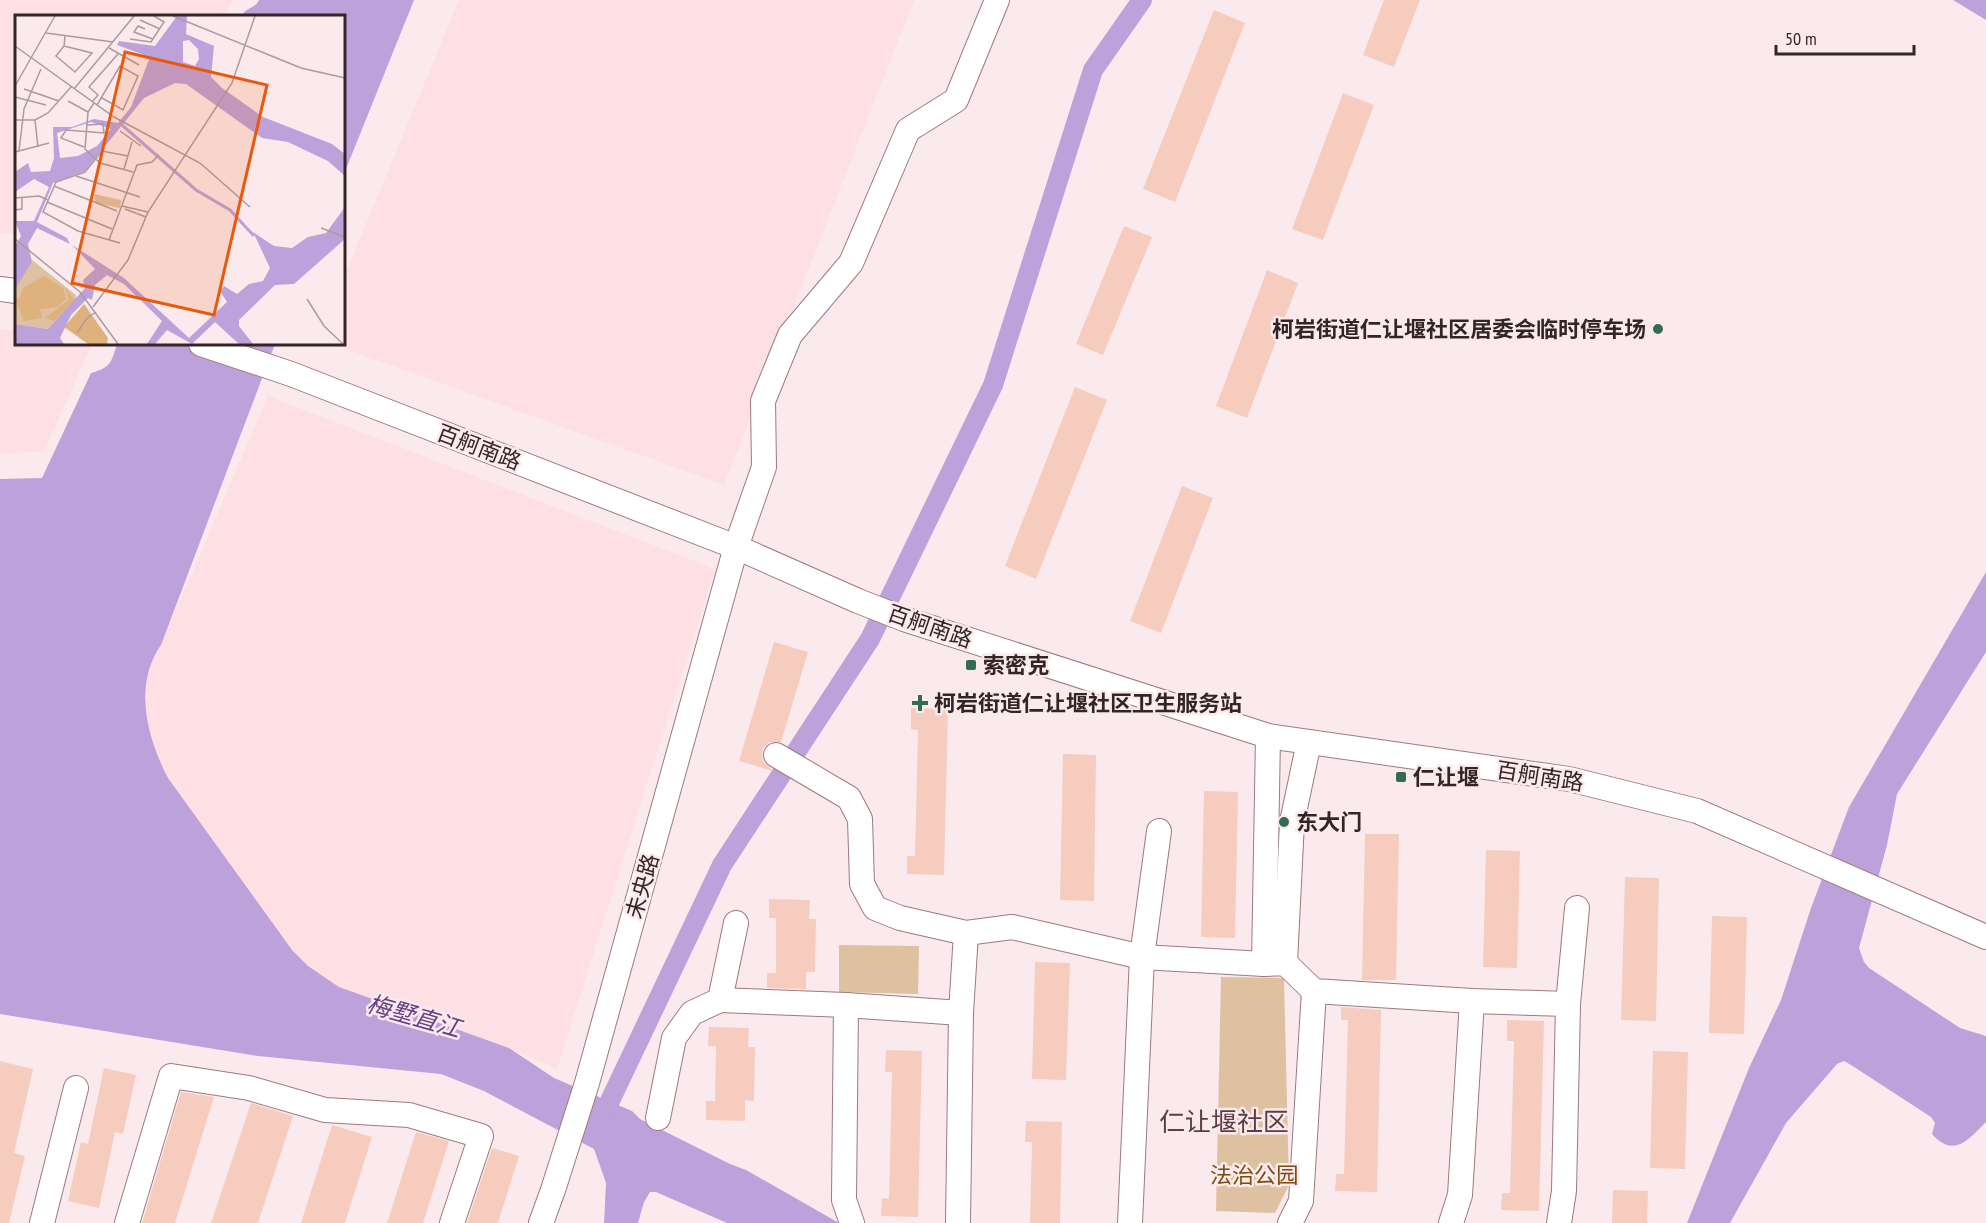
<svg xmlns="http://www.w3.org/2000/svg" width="1986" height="1223" font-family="'PT Sans Narrow','Noto Sans SC',sans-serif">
	<rect width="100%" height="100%" fill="#fbeaed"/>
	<!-- built -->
	<g fill="#fedfe3">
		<polygon points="0,0 232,0 226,16 16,16 16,234 0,233"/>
		<polygon points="459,0 914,0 724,485 332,344 344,344 344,277"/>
		<polygon points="0,329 16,331 16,344 92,344 44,451 0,454"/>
		<polygon points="268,396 715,569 557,1069 509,1048 339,987 308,966 292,950 168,778 157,757 150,735 146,712 147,677 149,666 161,645"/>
	</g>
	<!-- green -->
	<g fill="#dec1a1">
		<polygon points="839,945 919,946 918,994 839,992"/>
		<polygon points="1221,977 1284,978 1289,1185 1275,1213 1216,1211"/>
	</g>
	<!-- water -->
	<g fill="#bda1db">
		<path d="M259 0H414L344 174V16H242C245 8 256 8 259 0Z"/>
		<polygon points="1953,0 1986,0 1986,20"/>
		<path d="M117 344H275L161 645C133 685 147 738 168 778L292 950 308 966 339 987 509 1048 554 1078 632 1111 640 1119 730 1164 746 1170 839 1223H727L656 1192H650L644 1202 638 1223H604L606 1183 594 1149 484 1091 441 1074 258 1056 0 1014V479L42 478 91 373C112 367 111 362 117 344Z"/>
		<path d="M1986 572V652L1897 794 1887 845 1859 948 1864 962 1869 968 1960 1028 1986 1036V1122C1969 1139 1954 1159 1932 1134L1935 1123 1931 1117 1851 1065 1844 1061 1837 1064 1786 1123 1730 1223H1687L1749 1068 1781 1000 1811 908 1849 807Z"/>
	</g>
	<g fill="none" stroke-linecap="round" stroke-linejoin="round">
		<!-- canal -->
		<polyline stroke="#bda1db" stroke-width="20" points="599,1124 722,865 870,639 993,385 1093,70 1142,0"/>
	</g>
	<!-- building -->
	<g fill="#f6ccbe">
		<polygon points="1384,0 1420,0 1394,67 1363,55"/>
		<polygon points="1214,10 1245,23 1175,202 1143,189"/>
		<polygon points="1343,93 1374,105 1323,240 1292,229"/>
		<polygon points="1124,226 1152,237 1103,355 1076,344"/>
		<polygon points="1267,270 1298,283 1247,418 1216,406"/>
		<polygon points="1075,387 1107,400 1036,579 1005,566"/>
		<polygon points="1182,486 1213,498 1161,633 1130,621"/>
		<polygon points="774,642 808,652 781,742 770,742 763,748 762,755 763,761 773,771 739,761"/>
		<polygon points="911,708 948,709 944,875 907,874 907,856 915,856 918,730 911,729"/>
		<polygon points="1063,754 1096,755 1094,901 1060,900"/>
		<polygon points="1204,791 1238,792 1235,938 1201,937"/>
		<polygon points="1365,834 1399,834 1396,980 1362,980"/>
		<polygon points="1486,850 1520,851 1517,968 1483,967"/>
		<polygon points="1625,877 1659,878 1656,1021 1621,1020"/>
		<polygon points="769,899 810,900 809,919 816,919 815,972 806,972 806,989 767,988 767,973 776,973 776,918 769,918"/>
		<polygon points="1712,916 1747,917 1744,1034 1709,1033"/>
		<polygon points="1035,962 1070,963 1066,1080 1032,1079"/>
		<polygon points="1341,1007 1381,1010 1377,1192 1335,1191 1336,1174 1344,1174 1348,1020 1341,1020"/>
		<polygon points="1507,1020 1544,1021 1539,1211 1501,1210 1502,1193 1510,1193 1514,1041 1507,1041"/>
		<polygon points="709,1027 749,1028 748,1047 755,1047 754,1101 745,1100 745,1121 706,1120 706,1101 715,1101 716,1046 708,1046"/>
		<polygon points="886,1050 922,1051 918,1217 881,1216 882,1198 889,1199 892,1072 885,1072"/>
		<polygon points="1653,1051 1688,1052 1685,1169 1650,1168"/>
		<polygon points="0,1061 33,1069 14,1153 25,1156 9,1223 0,1223"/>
		<polygon points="104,1068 136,1075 123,1134 115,1132 99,1208 68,1201 81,1142 88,1144"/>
		<polygon points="181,1092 214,1097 175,1223 142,1223"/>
		<polygon points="251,1103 293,1116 258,1223 211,1223"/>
		<polygon points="1026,1121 1062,1122 1060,1223 1030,1223 1032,1142 1025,1142"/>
		<polygon points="332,1125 372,1137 345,1223 301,1223"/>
		<polygon points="416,1132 449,1141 423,1223 387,1223"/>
		<polygon points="492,1148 519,1156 498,1223 467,1223"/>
		<polygon points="1613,1190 1648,1191 1647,1223 1612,1223"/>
	</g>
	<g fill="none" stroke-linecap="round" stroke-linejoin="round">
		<defs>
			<g id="minor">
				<polyline points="0,289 16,291"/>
				<polyline points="201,344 291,374 736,547 858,601 904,619 1268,736 1569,779 1697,811 1986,937"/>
				<polyline points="776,755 849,798 860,819 862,884 875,908 900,918 966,933 1012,927 1142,957 1264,964 1285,963 1314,991 1472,1001 1568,1004"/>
				<polyline points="1285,963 1292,822 1309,742"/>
				<polyline points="1264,964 1268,736"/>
				<polyline points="720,1000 846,1005 961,1013"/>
				<polyline points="846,1005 844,1200 852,1223"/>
				<polyline points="658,1118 674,1038 692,1013 720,1000 736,923"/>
				<polyline points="42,1223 76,1088"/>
				<polyline points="127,1223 171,1076 249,1088 325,1110 409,1115 481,1136 452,1223"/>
				<polyline points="541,1223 553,1190 587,1083 736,547 764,467 763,401 790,335 851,263 908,130 956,100 997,0"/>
				<polyline points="958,1223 961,1013 966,933"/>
				<polyline points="1130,1223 1142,957 1159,831"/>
				<polyline points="1290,1223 1301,1201 1314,991"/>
				<polyline points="1451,1223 1460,1195 1472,1001"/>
				<polyline points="1559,1223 1564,1191 1568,1004 1577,908"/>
			</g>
		</defs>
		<!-- minor casing -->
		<use href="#minor" stroke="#9e797e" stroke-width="26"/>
		<!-- minor -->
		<use href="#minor" stroke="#fff" stroke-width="24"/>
	</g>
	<!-- markers -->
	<g fill="#346b53" stroke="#fbeaed" stroke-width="2">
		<circle cx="1658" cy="329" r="6"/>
		<rect x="965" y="659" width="12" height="12" rx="3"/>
		<path d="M917 694h6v6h6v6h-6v6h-6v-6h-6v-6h6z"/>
		<rect x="1395" y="771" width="12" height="12" rx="3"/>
		<circle cx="1284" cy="822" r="6"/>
	</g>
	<g text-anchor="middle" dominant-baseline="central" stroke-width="5" stroke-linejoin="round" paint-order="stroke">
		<!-- poi labels -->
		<g font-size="22" font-weight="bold" fill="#332426" stroke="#fbeaed" text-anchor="start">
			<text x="1646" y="329" text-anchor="end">柯岩街道仁让堰社区居委会临时停车场</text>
			<text x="983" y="665">索密克</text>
			<text x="934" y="703">柯岩街道仁让堰社区卫生服务站</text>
			<text x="1413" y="777">仁让堰</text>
			<text x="1296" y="822">东大门</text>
		</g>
		<!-- street labels -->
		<g font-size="22" fill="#332426" stroke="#fbeaed">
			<text transform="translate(479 447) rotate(21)">百舸南路</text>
			<text transform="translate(930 626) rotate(19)">百舸南路</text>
			<text transform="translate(1540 776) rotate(9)">百舸南路</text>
			<text transform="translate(642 886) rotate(-74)">未央路</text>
		</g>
		<!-- park labels -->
		<g font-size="22" fill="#784d0e" stroke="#fbeaed">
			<text x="1254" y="1175">法治公园</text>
		</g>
		<!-- water labels -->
		<g font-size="24" font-style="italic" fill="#654087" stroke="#fbeaed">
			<text transform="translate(414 1016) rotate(16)">梅墅直江</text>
		</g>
		<!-- quarter labels -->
		<g font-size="26" fill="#5d3c42" stroke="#fbeaed">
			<text x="1224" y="1121">仁让堰社区</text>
		</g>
	</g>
	<!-- overview -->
	<g transform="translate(15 15)">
		<rect width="330" height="330" fill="#fbeaed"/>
		<path d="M79 179 106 185 105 193 80 188ZM17 245 61 280V285L33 314 0 309V274Z" fill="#dec1a1"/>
		<path d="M29 261 48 273 51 284 43 292 25 294 27 303 9 306 0 284 5 283 8 273ZM50 272 60 285 39 306 30 303 54 285ZM69 289 93 323 92 329H73L49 312Z" fill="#dfb17d"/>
		<path d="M162 1H172L171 19 199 31 196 62 207 73 248 102 317 129 330 139V161L313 146 273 127 247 123 171 69 160 68 129 83 70 156 38 168 22 207 52 223 55 229 22 213 13 229 17 247 0 274V231L6 221 0 206H19L34 172 19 164 0 177V157L13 148 16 157 35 156 39 143 38 112H57L79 104 103 108 116 92 135 42 102 30 104 26 140 31ZM168 26 174 25 183 34 184 44 180 51 168 47ZM76 107 96 114 82 131 63 141 45 143 42 118ZM330 192V224L279 269 260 270 224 305V311L238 329H224L200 307 177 329 152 315 140 329H132L147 306 109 269 92 260 80 270 77 285 73 283 56 300 45 323 49 329H0V309L33 314 70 273 68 265 80 254 57 230 109 263 174 323 212 287 205 276 209 271 222 279 234 269 248 266 255 253 238 217 259 231 277 233 293 222 311 218Z" fill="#bda1db" fill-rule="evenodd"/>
		<path fill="none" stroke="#bda1db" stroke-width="3" d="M107 110 181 175 215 195 239 221"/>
		<path fill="none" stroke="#ab9b9d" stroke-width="1.5" d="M158 1 286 53 330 63M125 5 145 14M130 14 123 11 119 17 138 24M31 18 98 27M115 24 136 27 149 7 139 1M0 31 99 102 185 148 235 192M49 31 77 38 60 57 41 41 49 31 50 21M94 33 124 50M0 71 40 1M9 74 44 86M59 74 119 1M0 82 31 90M53 86 73 97M77 87 83 80 74 72 103 39M79 88 73 97 70 134 85 148 118 157M82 90 105 51 123 61 108 95 87 83M0 105H20L33 98 56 72M20 105 23 132M105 116 126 131M69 132 46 123 51 115 89 118 88 109 72 110M4 136 9 94 26 54M0 137 34 128M109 154 117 127M61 161 125 182M39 171 102 196M0 183 24 181 33 185M32 187 97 214M107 191 133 197M110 194 131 202M0 195 7 194V183M306 213 330 222M0 224 65 277 103 329M94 225 122 150 137 147 144 140M105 228 63 216 28 197 41 167 70 157 87 136 113 141M292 284 309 311 328 329M78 292 113 245 133 197 217 68 240 1M62 318 72 303 81 297"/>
		<path fill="#e8590c" fill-opacity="0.15" stroke="#e8590c" stroke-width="3" d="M110 37 252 70 199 300 57 268Z"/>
		<rect width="330" height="330" fill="none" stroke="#332426" stroke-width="3"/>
	</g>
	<!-- scale -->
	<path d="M1776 45v9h138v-9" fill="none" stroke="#332426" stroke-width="3"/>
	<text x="1785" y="45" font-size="18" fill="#332426" stroke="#fbeaed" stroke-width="4.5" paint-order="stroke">50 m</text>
</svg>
